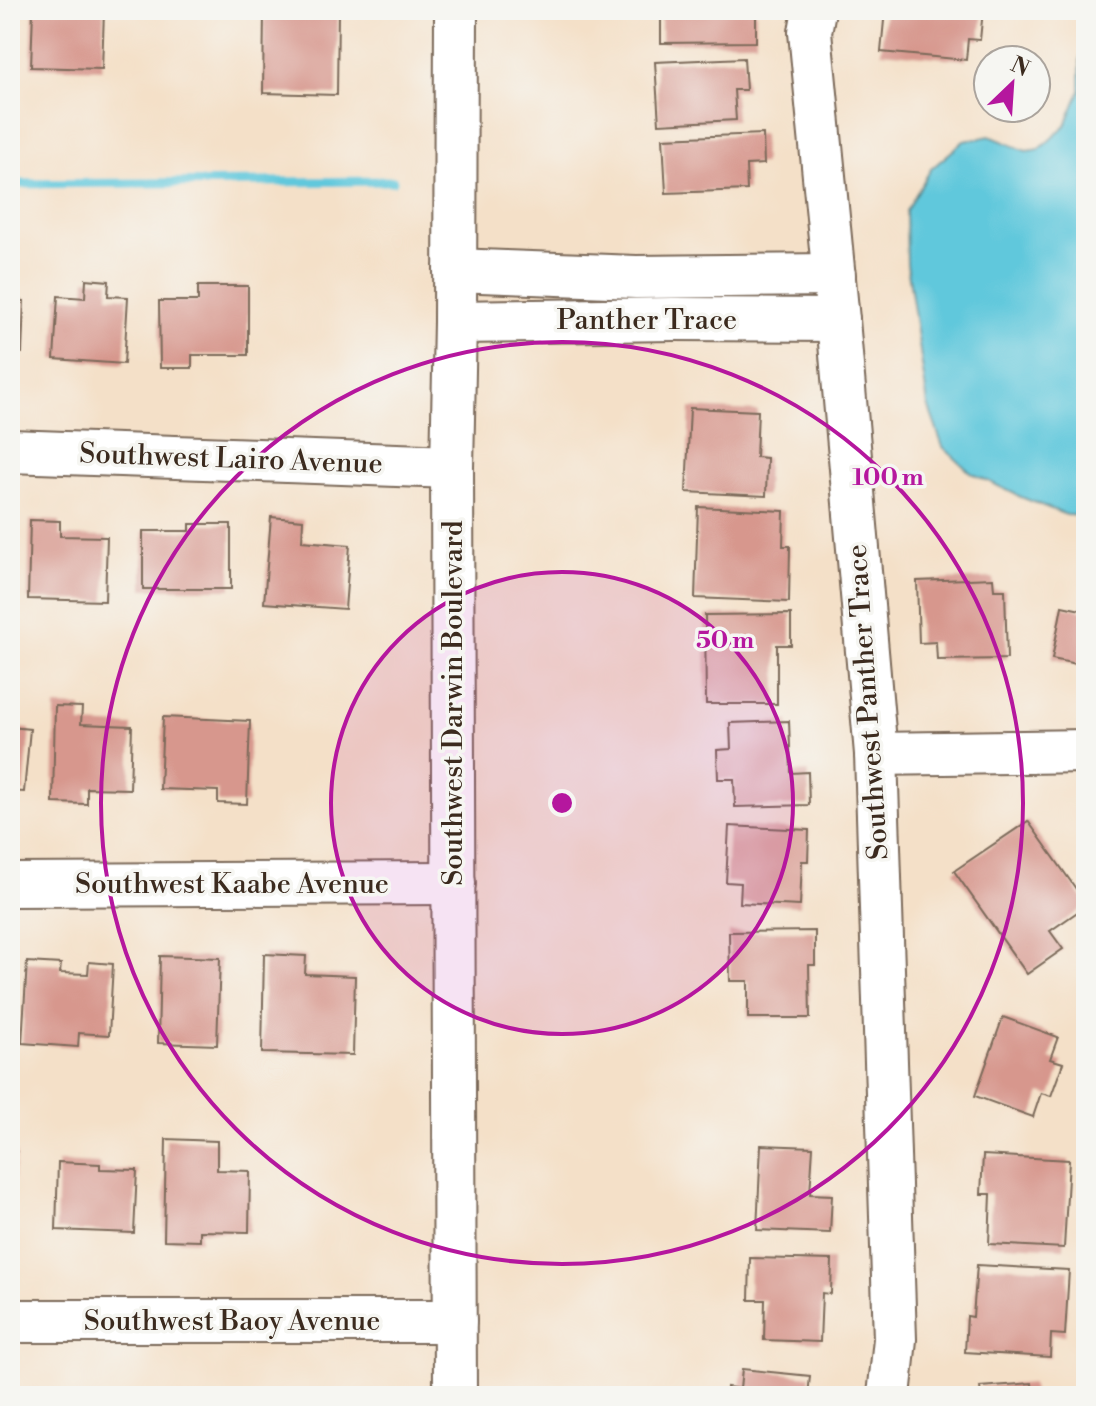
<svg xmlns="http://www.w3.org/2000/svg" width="1096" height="1406" font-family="'Libre Bodoni',serif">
	<rect width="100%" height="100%" fill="#f6f6f2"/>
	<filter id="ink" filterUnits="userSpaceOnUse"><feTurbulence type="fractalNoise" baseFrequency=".0125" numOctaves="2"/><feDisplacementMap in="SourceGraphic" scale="16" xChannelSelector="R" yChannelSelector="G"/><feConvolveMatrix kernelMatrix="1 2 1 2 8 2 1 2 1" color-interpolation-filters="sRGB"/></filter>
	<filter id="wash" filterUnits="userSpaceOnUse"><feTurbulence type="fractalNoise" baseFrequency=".006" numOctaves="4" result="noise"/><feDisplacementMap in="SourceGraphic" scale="32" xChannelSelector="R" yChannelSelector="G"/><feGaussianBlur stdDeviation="1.8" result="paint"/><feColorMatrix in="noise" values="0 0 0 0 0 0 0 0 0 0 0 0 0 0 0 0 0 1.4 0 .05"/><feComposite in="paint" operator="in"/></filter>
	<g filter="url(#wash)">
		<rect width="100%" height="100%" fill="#f4e0c8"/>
		<!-- water -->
		<polygon fill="#60c8dc" stroke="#4e797d" stroke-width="2" points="1086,46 1086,516 1066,515 1021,497 971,473 943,447 928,405 907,264 906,211 931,169 964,141 990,136 1026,151 1040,149 1066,125 1080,91 1080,58"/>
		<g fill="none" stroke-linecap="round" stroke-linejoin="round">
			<!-- stream -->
			<polyline stroke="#60c8dc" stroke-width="9" points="10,184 393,181"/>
		</g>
		<g id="blocks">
			<!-- building -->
			<g fill="#d7978d">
				<polygon points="33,10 104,11 102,69 31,67"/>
				<polygon points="264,10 338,10 337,95 263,93"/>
				<polygon points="661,10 756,10 756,42 661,43"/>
				<polygon points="885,10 983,10 980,40 968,39 966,60 881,52"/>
				<polygon points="744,58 746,90 734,90 736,120 659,124 655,62"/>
				<polygon points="763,134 764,164 746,165 747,190 666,193 663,138"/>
				<polygon points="86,279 109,281 108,296 128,297 124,364 54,359 58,296 85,298"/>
				<polygon points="198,286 248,286 248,355 192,355 192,368 160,368 159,301 198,301"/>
				<polygon points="10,300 24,301 22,353 10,353"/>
				<polygon points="690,408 758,411 756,457 767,458 766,496 686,492"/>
				<polygon points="698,507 784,511 783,546 790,546 789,602 695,598"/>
				<polygon points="271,517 303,520 302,541 350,545 345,609 264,603"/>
				<polygon points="30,520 60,521 60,536 107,537 105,601 28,599"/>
				<polygon points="190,524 231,524 231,589 143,589 143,531 190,531"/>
				<polygon points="993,578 994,590 1005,590 1007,659 937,660 936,642 919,643 917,581"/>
				<polygon points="1062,606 1086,611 1086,666 1052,659"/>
				<polygon points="791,614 791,645 777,645 777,704 706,704 705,615"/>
				<polygon points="55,706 82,707 81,724 132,726 130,789 87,788 87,804 53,803"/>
				<polygon points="163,717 250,721 247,804 218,803 218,791 160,789"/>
				<polygon points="789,721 791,773 808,772 809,805 735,807 734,779 718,779 717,750 731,749 730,723"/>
				<polygon points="10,727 30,729 24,792 10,791"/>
				<polygon points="1028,821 1086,903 1086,906 1050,931 1063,949 1027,974 954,871"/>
				<polygon points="729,826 809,830 808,861 802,861 800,906 740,903 741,883 726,882"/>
				<polygon points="815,931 815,965 809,965 810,1018 748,1018 748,981 730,981 729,932"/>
				<polygon points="264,954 306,956 305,974 355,976 353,1055 262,1053"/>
				<polygon points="160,956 220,958 217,1045 158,1043"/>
				<polygon points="27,962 61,964 60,973 88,974 89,962 113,964 109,1035 79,1033 78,1047 22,1043"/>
				<polygon points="1003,1017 1058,1037 1050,1059 1063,1063 1051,1096 1041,1093 1033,1117 975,1096"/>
				<polygon points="166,1139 217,1141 217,1170 250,1171 249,1232 200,1231 200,1241 164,1240"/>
				<polygon points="761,1145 813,1147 810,1194 832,1195 830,1233 757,1230"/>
				<polygon points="10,1151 17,1152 12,1198 10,1198"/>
				<polygon points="983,1155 1069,1160 1064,1248 989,1244 991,1194 981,1194"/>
				<polygon points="58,1162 100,1164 100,1169 137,1170 134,1233 56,1230"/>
				<polygon points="750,1258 832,1260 831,1294 822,1293 820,1342 764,1340 765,1300 749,1300"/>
				<polygon points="977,1265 1069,1270 1065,1335 1051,1334 1050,1357 965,1352 967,1316 973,1317"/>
				<polygon points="742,1369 810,1376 808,1396 726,1396 727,1387 740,1389"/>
				<polygon points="1032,1383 1033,1396 981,1396 980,1387"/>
			</g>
		</g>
	</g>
	<g filter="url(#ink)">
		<use href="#blocks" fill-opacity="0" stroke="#7c6a5a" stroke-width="2"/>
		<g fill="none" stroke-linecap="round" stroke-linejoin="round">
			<defs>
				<g id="minor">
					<polyline points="814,10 810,32 838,320 876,754 895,1339 889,1396"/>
					<polyline points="455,270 636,277 834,275"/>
					<polyline points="455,322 674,319 838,320"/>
					<polyline points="10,451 452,467"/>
					<polyline points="876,754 1086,751"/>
					<polyline points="10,885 454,883"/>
					<polyline points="10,1321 455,1321"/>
					<polyline points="455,1396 452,467 455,322 456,10"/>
				</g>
			</defs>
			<!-- minor casing -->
			<use href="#minor" stroke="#7c6a5a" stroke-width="46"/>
			<!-- minor -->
			<use href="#minor" stroke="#fff" stroke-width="42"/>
		</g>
	</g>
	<!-- distance rings -->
	<circle cx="562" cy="803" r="231" fill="#b5179e" fill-opacity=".12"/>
	<g fill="none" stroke="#b5179e" stroke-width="4">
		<circle cx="562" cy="803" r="231"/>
		<circle cx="562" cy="803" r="461"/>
	</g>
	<g text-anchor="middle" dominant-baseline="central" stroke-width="7" stroke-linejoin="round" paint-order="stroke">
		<!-- street labels -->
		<g font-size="28" fill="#3b2a1e" stroke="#f6f6f2">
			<text x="647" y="320">Panther Trace</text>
			<text transform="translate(231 459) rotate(2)">Southwest Lairo Avenue</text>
			<text transform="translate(868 702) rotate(-94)">Southwest Panther Trace</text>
			<text transform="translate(453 703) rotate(-90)">Southwest Darwin Boulevard</text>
			<text x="232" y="884">Southwest Kaabe Avenue</text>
			<text x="232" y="1321">Southwest Baoy Avenue</text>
		</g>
	</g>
	<circle cx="562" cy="803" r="12" fill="#b5179e" stroke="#f6f6f2" stroke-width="4"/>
	<g font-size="24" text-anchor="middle" font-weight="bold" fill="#b5179e" stroke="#f6f6f2" stroke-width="7" stroke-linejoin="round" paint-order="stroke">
		<text x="888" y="485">100 m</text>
		<text x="725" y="648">50 m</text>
	</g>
	<!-- margin -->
	<rect width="1096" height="1406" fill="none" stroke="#f6f6f2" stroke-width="40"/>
	<!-- north arrow -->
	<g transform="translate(1012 84) rotate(25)"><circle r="38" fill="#f6f6f2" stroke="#aba49d" stroke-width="2"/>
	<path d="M0-6L14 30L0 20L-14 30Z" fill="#b5179e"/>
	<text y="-12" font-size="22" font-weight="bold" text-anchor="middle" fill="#3b2a1e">N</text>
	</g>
</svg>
